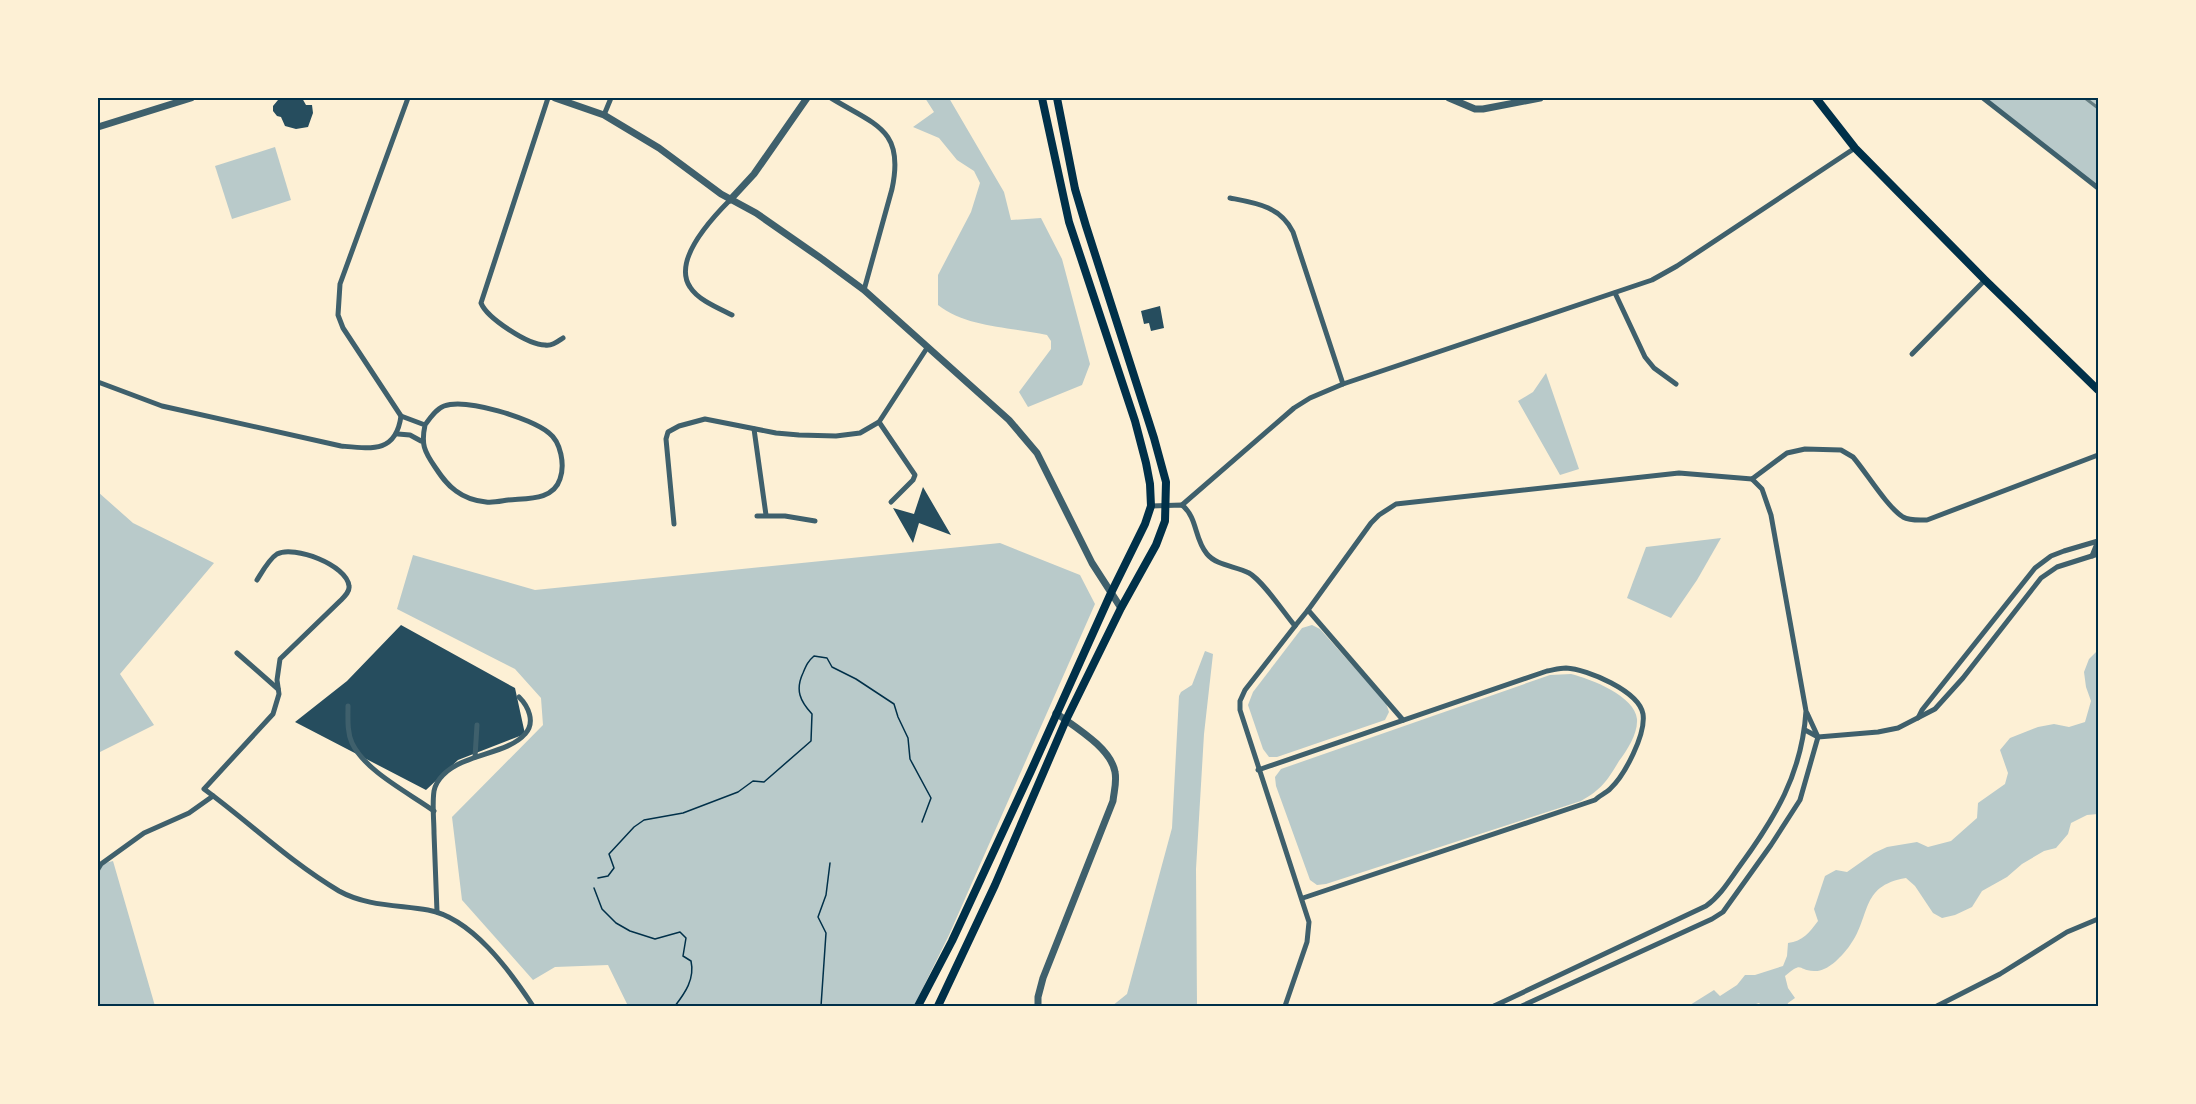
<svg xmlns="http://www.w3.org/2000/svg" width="2196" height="1104" font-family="Arial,sans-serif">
	<rect width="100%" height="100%" fill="#fdf0d5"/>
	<!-- green -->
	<g fill="#b9caca">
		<path d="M925 98H949L1004 192 1011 220 1041 218 1062 259 1090 364 1082 385 1028 407 1019 392 1051 349V341L1047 335C1012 327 967 328 938 305V275L971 212 980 183 974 171 957 160 939 138 913 127 934 112Z"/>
		<polygon points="1983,98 2098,98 2098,188"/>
		<polygon points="275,147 291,200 232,219 215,166"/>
		<polygon points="1546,373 1579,469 1560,475 1518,401 1533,392"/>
		<polygon points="98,492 133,523 214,563 120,674 154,725 98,753"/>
		<polygon points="1721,538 1697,580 1671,618 1627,598 1646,547"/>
		<polygon points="1000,543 1080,575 1095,604 949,935 914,1006 628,1006 608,965 555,967 533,980 462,900 452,817 543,725 541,698 515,669 397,609 413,555 535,590"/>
		<polygon points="1312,625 1320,629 1386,703 1389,712 1385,720 1277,757 1269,757 1263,749 1248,705 1253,692 1302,628"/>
		<path d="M2098 650V814L2087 815 2071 823 2068 834 2056 848 2044 851 2022 864 2007 877 1982 891 1972 907 1955 915 1942 918 1933 913 1915 886 1906 878C1858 886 1872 918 1848 948 1840 958 1827 972 1814 971 1797 971 1804 960 1785 976L1788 988 1795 998 1788 1003 1787 1006H1762L1759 1003 1750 1006H1691L1690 1005 1714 990 1720 996 1737 985 1745 975H1755L1783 966 1787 956 1788 943C1803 941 1809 933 1818 921L1814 909 1825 876 1836 870 1847 872 1874 853 1887 847 1917 842 1928 847 1951 841 1977 818 1978 803 2005 784 2008 773 2000 750 2010 738 2038 727 2054 724 2069 727 2085 722 2091 701 2086 687 2084 672 2089 659Z"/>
		<polygon points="1205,651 1213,654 1204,734 1196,869 1197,1006 1112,1006 1127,994 1172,828 1179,696 1181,692 1192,685"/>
		<path d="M1571 674C1591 679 1635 696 1637 719 1638 734 1627 750 1619 761 1607 781 1602 789 1581 801L1326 884 1317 885 1310 880 1276 786 1275 777 1281 769 1550 675Z"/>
		<polygon points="98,857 101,864 113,861 155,1006 98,1006"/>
	</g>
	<!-- building -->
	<g fill="#264d5e">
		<polygon points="284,98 302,98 306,105 312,105 313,113 308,127 296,129 285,126 281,117 277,116 273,111 273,106 278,100"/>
		<polygon points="1160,306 1164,328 1151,331 1149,323 1144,324 1141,311"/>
		<polygon points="923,487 951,535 919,523 913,543 893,508 914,514"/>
		<polygon points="401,625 515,688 525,734 458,760 426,790 295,722 347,681"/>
	</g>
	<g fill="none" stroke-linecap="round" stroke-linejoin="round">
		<!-- path -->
		<g stroke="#003049" stroke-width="1.5">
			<path d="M598 878 608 876 614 868 609 854 634 827 644 820 683 813 738 792 753 781 764 782 811 741 812 714C800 701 795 690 803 673 806 666 808 661 814 656L827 658 832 667 856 679 894 704 898 717 908 738 910 759 931 798 922 822"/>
			<path d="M594 888 602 909 616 923 630 931 655 939 680 932 686 938 683 956 691 961C695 979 685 993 675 1006"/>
			<polyline points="821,1006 826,933 818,917 826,895 830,863"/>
		</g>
		<!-- minor -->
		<g stroke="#3f606c" stroke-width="5">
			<path d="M548 98 481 303C487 318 528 345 545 345 552 346 557 342 563 338"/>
			<path d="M831 98C875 125 905 129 892 189L864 290"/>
			<polyline points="1983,98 2098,188"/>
			<polyline points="604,115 611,98"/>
			<path d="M1230 198C1256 203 1280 206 1293 232L1343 384"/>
			<path d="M730 200C713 217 672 260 690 287 698 300 718 308 732 315"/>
			<polyline points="1615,293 1645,357 1654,368 1676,384"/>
			<polyline points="1912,354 1985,280"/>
			<path d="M98 382 162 406 341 446C372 449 396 453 401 416L343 328 338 315 340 284 408 98"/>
			<path d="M401 416 425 425C430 418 436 409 444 406 466 398 531 418 549 433 561 442 565 465 560 479 553 501 526 498 508 500 501 501 493 503 486 502 476 501 464 497 456 491 447 485 441 476 435 467 424 451 421 444 425 425"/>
			<polyline points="879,422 915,475 913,480 891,502"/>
			<polyline points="754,429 766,515"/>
			<polyline points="398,434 410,435 421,441"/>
			<polyline points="1182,505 1294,408 1310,398 1343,384 1652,280 1677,266 1855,148"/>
			<path d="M1151 506 1182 505C1198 518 1194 539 1207 554 1217 566 1236 566 1249 573 1263 581 1284 613 1295 626L1308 610 1403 720"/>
			<polyline points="757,516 785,516 815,521"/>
			<polyline points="674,524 666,439 668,432 679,426 705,419 776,433 799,435 836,436 860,433 879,422 927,348"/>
			<polyline points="2092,556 2098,541"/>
			<path d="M257 580C262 572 269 559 277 554 294 545 347 565 349 586 350 592 344 597 340 601L280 659 277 680 279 694 273 714 204 789C249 822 290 862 339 891 366 906 397 905 428 910 472 918 510 971 533 1006"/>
			<path d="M1308 610 1371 523 1379 515 1396 504 1679 473 1752 479 1787 453 1805 449 1841 450 1853 457C1866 472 1887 507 1903 517 1910 521 1918 520 1927 520L2098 455"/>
			<polyline points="237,653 278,689"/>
			<path d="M348 706C348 719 347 732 352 743 365 771 409 793 434 811"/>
			<polyline points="1918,718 1922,710 2035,568 2051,556 2064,551 2098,541"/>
			<polyline points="1805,730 1818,737 1878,732 1898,728 1935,709 1963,678 2041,578 2057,567 2098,554"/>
			<polyline points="475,757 477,725"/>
			<path d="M1258 770 1547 671C1553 670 1560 668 1566 668 1587 669 1639 691 1643 714 1646 734 1625 775 1610 789 1606 793 1599 796 1595 800L1303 898"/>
			<polyline points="98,869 101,864 144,833 189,813 213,796"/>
			<path d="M437 912C436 886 435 860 434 833 434 820 432 805 434 791 435 786 439 779 443 775 463 754 508 754 525 734 536 722 528 706 519 697"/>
			<polyline points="1285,1006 1307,942 1309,922 1240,710 1240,701 1245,690 1295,626"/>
			<path d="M1494 1006 1706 906C1720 896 1729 881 1739 867 1775 818 1802 774 1806 711L1771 515 1762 489 1752 479"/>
			<polyline points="1522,1006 1712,919 1723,912 1771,845 1800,800 1818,737 1807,713"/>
			<polyline points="1937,1006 2000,974 2067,932 2098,919"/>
		</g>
		<!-- tertiary -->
		<g stroke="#3f606c" stroke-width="7">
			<polyline points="555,98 604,115 659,148 721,194 756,213 822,259 864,290 1009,420 1037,453 1092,563 1121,608"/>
			<polyline points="1449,98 1475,109 1483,109 1540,98"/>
			<polyline points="98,127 191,98"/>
			<polyline points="730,200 754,174 807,98"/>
			<path d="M1038 1006V997L1043 978 1113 801C1114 791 1117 782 1115 772 1111 748 1075 727 1056 713"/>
		</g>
		<!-- secondary -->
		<polyline stroke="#003049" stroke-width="8" points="1816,98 1855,148 1985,280 2098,390"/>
		<!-- trunk -->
		<g stroke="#003049" stroke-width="8">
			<polyline points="918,1006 952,941 1031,771 1111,593 1145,524 1151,506 1150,484 1146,463 1135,421 1069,222 1042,98"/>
			<polyline points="938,1006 995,885 1066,720 1121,608 1156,545 1165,521 1166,482 1154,438 1086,226 1075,189 1057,98"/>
		</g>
		<!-- rail -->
		<polyline stroke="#657d81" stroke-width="3" points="2085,98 2098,108"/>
	</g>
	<!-- border -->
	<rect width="2196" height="1104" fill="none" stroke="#fdf0d5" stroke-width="198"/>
	<rect x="99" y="99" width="1998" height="906" fill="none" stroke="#003049" stroke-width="2"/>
</svg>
